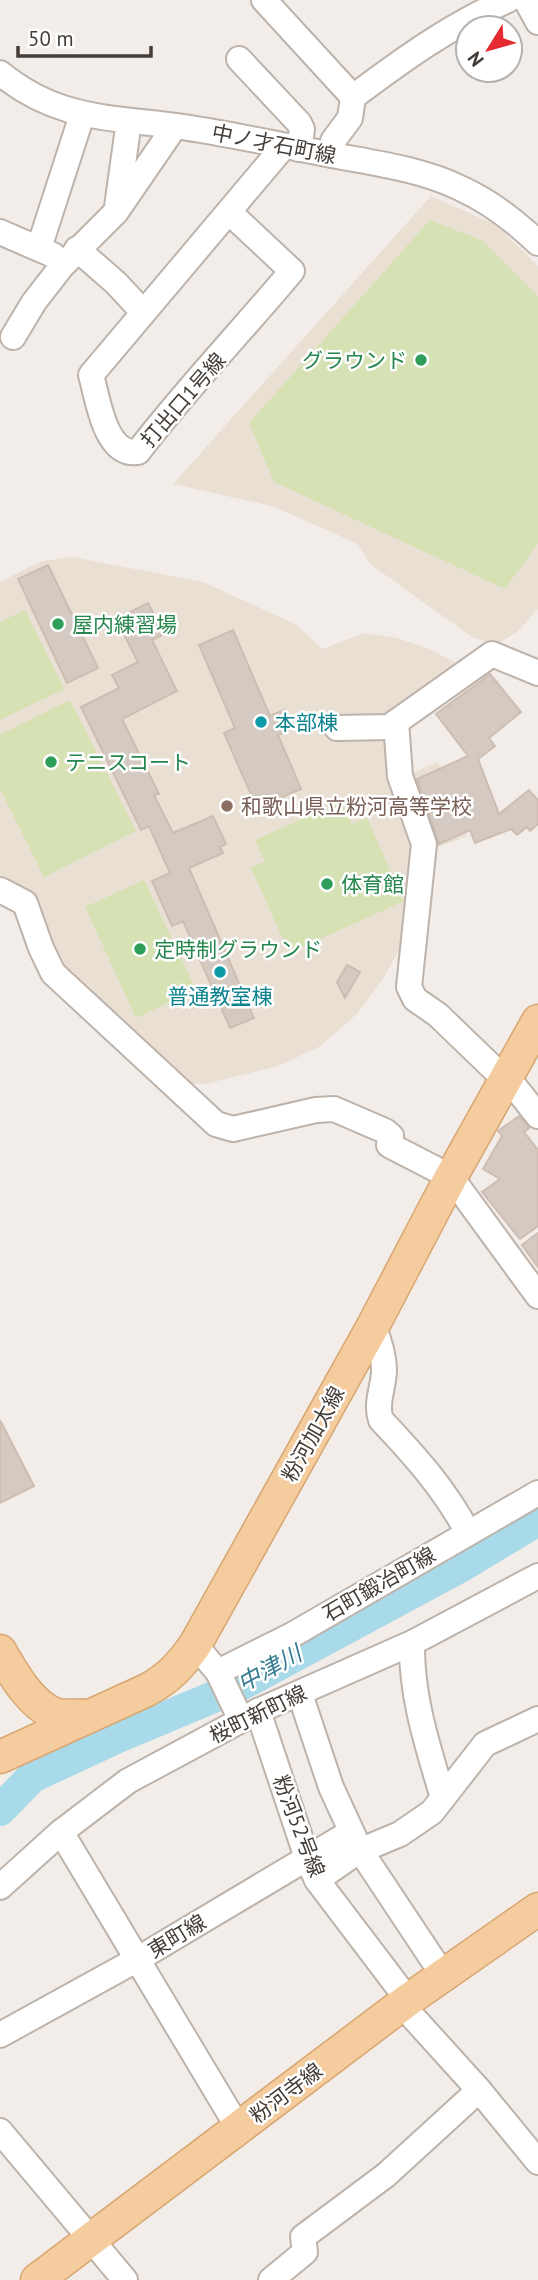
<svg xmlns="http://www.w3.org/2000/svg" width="538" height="2280" font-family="'PT Sans','Noto Sans JP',sans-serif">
	<rect width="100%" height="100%" fill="#f2ede8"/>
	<!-- education -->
	<g fill="#eadfd3">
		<polygon points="431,196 496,225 538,266 538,609 517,632 496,645 472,637 370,564 358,544 272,506 173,484"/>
		<polygon points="72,557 203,582 297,625 322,649 364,633 397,638 429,649 462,666 398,711 407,775 438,762 467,836 420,854 409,932 384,977 358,1013 319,1047 278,1066 205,1084 180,1083 58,960 0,882 0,582 42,561"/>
	</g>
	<!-- green -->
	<g fill="#d6e2b4">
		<polygon points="430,220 481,240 538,297 538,543 505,589 274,482 249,423"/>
		<polygon points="25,610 64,689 0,720 0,622"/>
		<polygon points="70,700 136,831 44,877 0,789 0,735"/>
		<polygon points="342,801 352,824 367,818 404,901 289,953 251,868 265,861 255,840"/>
		<polygon points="144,880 196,990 136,1018 85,907"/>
	</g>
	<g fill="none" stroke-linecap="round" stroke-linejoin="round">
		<!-- river -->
		<polyline stroke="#a9dae9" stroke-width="32" points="0,1810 32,1777 118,1737 235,1688 460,1567 538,1520"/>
	</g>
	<!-- building -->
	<g fill="#d5cac1" stroke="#cdbdb2" stroke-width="2">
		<polygon points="48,565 98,668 67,683 18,579"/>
		<polygon points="148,603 164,634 152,640 177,691 122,719 159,794 154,795 173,833 213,816 226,844 220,847 223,853 189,868 254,1018 230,1028 183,921 172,926 152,881 170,873 149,826 141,830 81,707 119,688 112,675 138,662 116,619"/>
		<polygon points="233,630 270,716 284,710 292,729 278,735 301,789 257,808 224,733 235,728 199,645"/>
		<polygon points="490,674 521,712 489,738 495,746 478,759 499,814 529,790 538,800 538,824 530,831 527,827 517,835 511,829 475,843 470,830 439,844 417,779 468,756 436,714"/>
		<polygon points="347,965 360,972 345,998 337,982"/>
		<polygon points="519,1116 529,1128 524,1132 538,1150 538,1226 520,1239 482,1192 500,1179 483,1169 502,1136 498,1131"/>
		<polygon points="538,1233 538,1267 522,1245"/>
		<polygon points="0,1420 34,1486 0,1503"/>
	</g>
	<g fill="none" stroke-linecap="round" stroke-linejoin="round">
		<defs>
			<g id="minor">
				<polyline points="264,0 353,97 350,118 333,141 332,155"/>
				<polyline points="526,0 538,22"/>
				<polyline points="239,59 299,123 302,129 299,149"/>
				<path d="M0 73C56 119 107 117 175 126 227 133 280 145 332 155 374 163 421 169 460 188 489 201 515 221 538 243"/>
				<path d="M353 97C401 61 452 24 508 0"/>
				<polyline points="117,207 127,135"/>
				<path d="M229 212 292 271C241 332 186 389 138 452 105 457 98 399 91 375L284 146"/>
				<polyline points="0,232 53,255"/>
				<polyline points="39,248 82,115"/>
				<polyline points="77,249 116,283 143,312"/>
				<polyline points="13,337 34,302 62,266 116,212 175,126"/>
				<polyline points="396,722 400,776 424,844 409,987 415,999 438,1015 494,1069"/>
				<polyline points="337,728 389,727 492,654 538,673"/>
				<polyline points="0,890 25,903 41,948 53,973 216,1124 233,1129 316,1110 334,1109 385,1131 391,1136 389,1145 451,1177 538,1296"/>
				<polyline points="507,1077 538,1116"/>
				<path d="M373 1326C379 1340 384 1355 384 1370 384 1387 375 1403 381 1420 414 1455 445 1489 468 1533"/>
				<path d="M412 1643C411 1697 428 1747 443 1798"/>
				<polyline points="195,1645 218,1672 241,1720"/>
				<polyline points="218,1672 292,1635 538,1493"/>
				<polyline points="300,1694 331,1787 360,1850 443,1975"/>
				<polyline points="258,1711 307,1858 317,1880 408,2000"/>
				<polyline points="61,1832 239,2129"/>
				<polyline points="317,1880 357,1852 400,1834 432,1812 485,1744 538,1719"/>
				<polyline points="0,1887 61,1832 128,1781 258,1711 412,1643 538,1576"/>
				<polyline points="402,2005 479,2090 538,2162"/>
				<polyline points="0,2035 138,1959 351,1832"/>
				<polyline points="0,2131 125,2280"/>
				<polyline points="271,2280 305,2252 303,2237 386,2175 479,2090"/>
			</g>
			<g id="major">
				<path d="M0 1651C13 1673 29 1703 54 1714 63 1717 78 1715 88 1716"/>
				<path d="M0 1757 147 1690C169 1678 181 1665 195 1645L373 1326 451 1177 538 1021"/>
				<polyline points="37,2280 408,2000 538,1909"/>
			</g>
		</defs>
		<!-- minor casing -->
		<use href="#minor" stroke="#bdb3ab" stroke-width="28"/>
		<!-- major casing -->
		<use href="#major" stroke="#d8a670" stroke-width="35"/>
		<!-- minor -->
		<use href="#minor" stroke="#fff" stroke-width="24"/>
		<!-- major -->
		<use href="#major" stroke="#f4cc9e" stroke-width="32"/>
	</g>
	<!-- markers -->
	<g fill="#2e9e5b" stroke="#fff" stroke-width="2.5">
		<circle cx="421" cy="360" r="7"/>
		<circle cx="58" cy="624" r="7"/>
		<circle cx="51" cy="762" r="7"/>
		<circle cx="327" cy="884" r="7"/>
		<circle cx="140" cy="949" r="7"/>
	</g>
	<g fill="#0f9aa8" stroke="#fff" stroke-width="2.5">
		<circle cx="261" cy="722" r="7"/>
		<circle cx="220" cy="972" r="7"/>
	</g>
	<circle fill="#8d6e63" stroke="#fff" stroke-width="2.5" cx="227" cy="806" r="7"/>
	<g text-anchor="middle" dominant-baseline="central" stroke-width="5" stroke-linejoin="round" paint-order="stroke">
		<!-- street labels -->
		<g font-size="21" fill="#443d37" stroke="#fff">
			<text transform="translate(274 144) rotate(11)">中ノ才石町線</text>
			<text transform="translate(183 400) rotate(-49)">打出口1号線</text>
			<text transform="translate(313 1434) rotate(-61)">粉河加太線</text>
			<text transform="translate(379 1584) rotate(-30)">石町鍛冶町線</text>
			<text transform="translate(258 1714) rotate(-26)">桜町新町線</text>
			<text transform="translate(299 1826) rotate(69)">粉河52号線</text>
			<text transform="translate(177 1936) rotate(-31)">東町線</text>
			<text transform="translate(286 2093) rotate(-37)">粉河寺線</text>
		</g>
		<!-- leisure labels -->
		<g font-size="21" fill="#27864d" stroke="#fff" text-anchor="start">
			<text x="407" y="360" text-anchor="end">グラウンド</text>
			<text x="72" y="624">屋内練習場</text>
			<text x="65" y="762">テニスコート</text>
			<text x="341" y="884">体育館</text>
			<text x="154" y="949">定時制グラウンド</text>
		</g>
		<!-- culture labels -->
		<g font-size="21" fill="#0d838f" stroke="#fff" text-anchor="start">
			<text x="275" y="722">本部棟</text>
			<text x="220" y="996" text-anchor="middle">普通教室棟</text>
		</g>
		<!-- education labels -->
		<g font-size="21" fill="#785e54" stroke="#fff" text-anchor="start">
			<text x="241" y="806">和歌山県立粉河高等学校</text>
		</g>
		<!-- water labels -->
		<g font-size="23" font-style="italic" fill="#347a90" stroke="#fff">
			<text transform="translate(269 1668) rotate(-29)">中津川</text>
		</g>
	</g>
	<!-- north arrow -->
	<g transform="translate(489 49) rotate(233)"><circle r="33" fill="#ffffff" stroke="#b4b1af" stroke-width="2"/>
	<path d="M0-5L12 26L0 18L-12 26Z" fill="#e52b31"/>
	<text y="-10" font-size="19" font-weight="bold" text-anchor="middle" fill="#443d37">N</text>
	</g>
	<!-- scale -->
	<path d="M18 46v10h133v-10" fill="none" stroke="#443d37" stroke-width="3.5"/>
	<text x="28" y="46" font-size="21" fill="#443d37" stroke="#ffffff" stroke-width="5" paint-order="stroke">50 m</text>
</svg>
